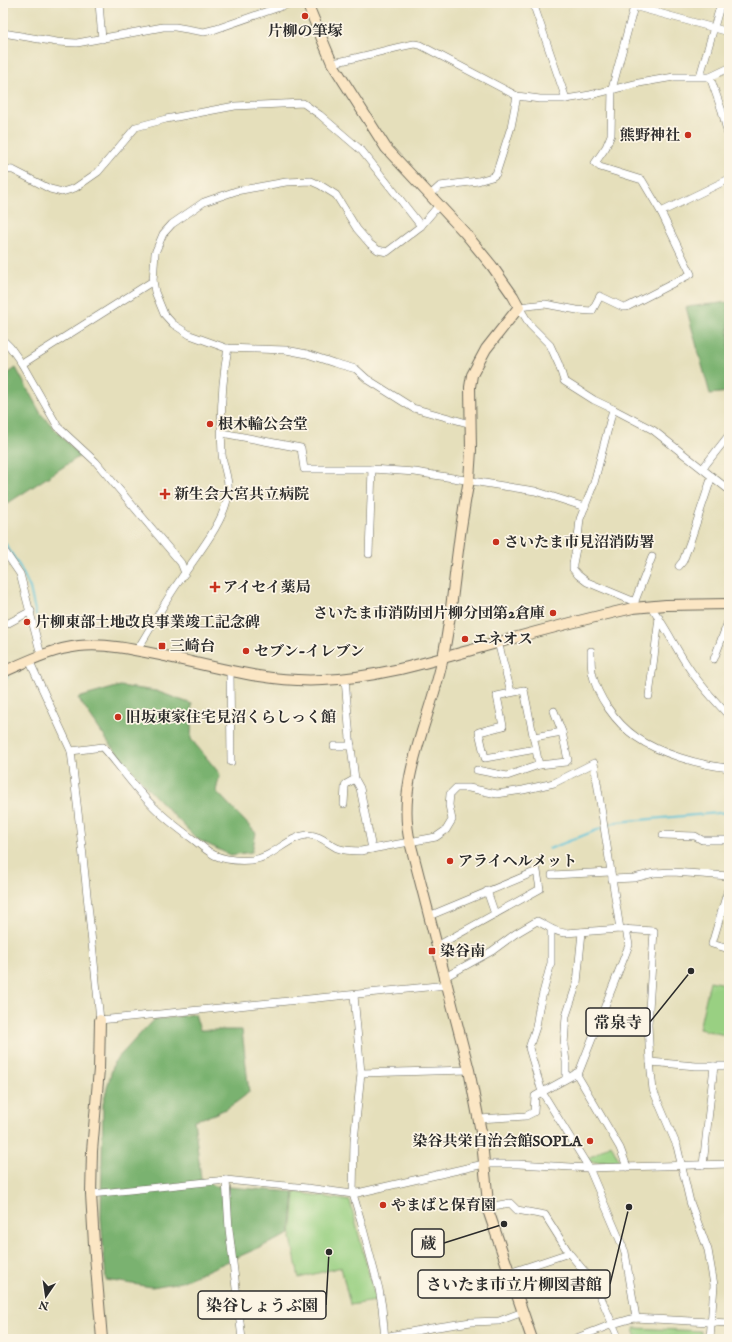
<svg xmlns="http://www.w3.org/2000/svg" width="732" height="1342" font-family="'IM FELL English','Noto Serif JP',serif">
	<rect width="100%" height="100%" fill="#fcf5e5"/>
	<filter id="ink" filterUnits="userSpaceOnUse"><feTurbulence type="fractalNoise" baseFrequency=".025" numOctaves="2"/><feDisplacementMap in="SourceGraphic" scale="8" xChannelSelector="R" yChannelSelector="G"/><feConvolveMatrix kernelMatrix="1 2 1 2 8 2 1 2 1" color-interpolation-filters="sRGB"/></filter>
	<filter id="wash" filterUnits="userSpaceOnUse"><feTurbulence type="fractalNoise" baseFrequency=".012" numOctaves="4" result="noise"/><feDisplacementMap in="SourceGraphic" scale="16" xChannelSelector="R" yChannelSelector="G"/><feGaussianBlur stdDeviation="0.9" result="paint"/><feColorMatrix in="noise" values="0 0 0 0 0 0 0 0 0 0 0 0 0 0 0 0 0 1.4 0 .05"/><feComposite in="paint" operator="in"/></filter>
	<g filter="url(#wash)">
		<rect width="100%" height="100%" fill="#e5dfbb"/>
		<!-- green -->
		<g fill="#99d082" stroke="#627e56">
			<polygon points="710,981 729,985 729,1036 699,1029"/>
			<polygon points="611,1144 620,1162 589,1162 587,1159"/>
			<polygon points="295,1192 350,1201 376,1301 350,1305 341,1267 299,1278 291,1238"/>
			<polygon points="634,1328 701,1331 701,1339 637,1339"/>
		</g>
		<!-- forest -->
		<g fill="#7ab270" stroke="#526e4e">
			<polygon points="729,302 729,392 710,394 686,307"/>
			<polygon points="16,368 41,414 80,456 5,505 3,503 3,377"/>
			<polygon points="120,686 156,691 192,704 191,739 220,774 216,791 256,833 252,852 230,855 197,839 149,790 108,742 78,698"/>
			<path d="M195 1014 200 1030H242L249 1092C234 1106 215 1116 194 1120L201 1178 215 1186 294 1192 290 1234 181 1282 152 1287 106 1280 101 1218 103 1103 114 1062 153 1020Z"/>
		</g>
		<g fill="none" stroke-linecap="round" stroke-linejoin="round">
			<!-- stream -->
			<g stroke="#5cc3d9" stroke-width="2">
				<polyline points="3,540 20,567 30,588 36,615"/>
				<polyline points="3,680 8,677"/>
				<polyline points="606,826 617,822 729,812"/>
				<polyline points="549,849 602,828"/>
			</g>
		</g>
	</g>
	<g filter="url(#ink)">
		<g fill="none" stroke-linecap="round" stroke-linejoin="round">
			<defs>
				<g id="street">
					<polyline points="99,3 102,39"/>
					<polyline points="533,3 566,99"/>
					<polyline points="622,3 729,32"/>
					<polyline points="635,3 612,89 611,135 606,147 595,163 600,167 642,180 661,212 691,274 627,307 623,307 600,296 592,311 577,310 545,304 519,307 530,325 550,345 559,365 564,381 594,400 613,409 653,430 729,490"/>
					<polyline points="3,33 57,42 77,43 163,27 175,27 204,32 216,29 291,3"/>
					<path d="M332 63C360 58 387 49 414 44L420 45 517 96 540 99H566L590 95 639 83 674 77H710L729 68"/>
					<polyline points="700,76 721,3"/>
					<polyline points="710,77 722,111 729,139"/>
					<polyline points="3,169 13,170 50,189 62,192 75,188 98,172 136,127 166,119 235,106 303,103 320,115 362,151 421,226"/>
					<polyline points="430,195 440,186 478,181 492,177 496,174 511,127 517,96"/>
					<polyline points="439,205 421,226 387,252 378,250 370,244 357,229 336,195 320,185 311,181 286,182 236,191 204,202 172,224 163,234 155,253 153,281 155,292 164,314 173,324 190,335 226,348 286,350 307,354 334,363 356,369 367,379 413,408 471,424"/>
					<polyline points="661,212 729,179"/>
					<polyline points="3,340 10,347 22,364 58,427 96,462 181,563 185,573"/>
					<polyline points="22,364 153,281"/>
					<polyline points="613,409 594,483 580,519 578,538 573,564 573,569 578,575 587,582 635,602"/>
					<polyline points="222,433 301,448 304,469 372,469 415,472 535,491 585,507"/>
					<polyline points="703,468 729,435"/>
					<polyline points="3,549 20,574 41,655"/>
					<polyline points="369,554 372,469"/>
					<polyline points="679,566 683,561 690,542 712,476"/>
					<polyline points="633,606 652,557"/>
					<path d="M650 606C666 626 676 650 691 671 702 687 715 701 729 716"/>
					<polyline points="3,626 31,611"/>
					<polyline points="498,642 511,692"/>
					<path d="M137 650C152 627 164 602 180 580 195 557 226 521 228 493 230 480 223 467 222 454 220 416 221 385 228 348"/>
					<path d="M591 651C591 658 591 665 592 672 597 697 616 723 636 737 660 754 700 765 729 768"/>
					<polyline points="714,659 729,619"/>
					<polyline points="29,660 71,751 82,847 100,1020 447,985"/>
					<polyline points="230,671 231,762"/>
					<polyline points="649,696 659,618"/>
					<polyline points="534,737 562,732"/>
					<polyline points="334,746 351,746"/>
					<polyline points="536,749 485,758 479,732 503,726 497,696 524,690 539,765"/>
					<path d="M71 751 103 747C119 765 133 786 150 803 163 817 179 829 194 840 200 845 207 851 214 855 225 860 240 861 252 860 273 858 287 837 307 835 319 834 328 844 337 848 345 851 353 851 361 851L436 837 446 830 452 820 449 805 450 794 456 788H469L497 794 523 790 554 783 594 763 620 929"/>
					<polyline points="477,770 507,776 539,765 566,762 568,760 562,732 554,711"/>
					<polyline points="355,779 360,788 372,849"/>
					<polyline points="344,804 345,787 346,784 355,779 350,739 345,679"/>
					<polyline points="663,835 695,836 702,840 729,840"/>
					<polyline points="552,875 610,872"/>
					<polyline points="612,879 634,878 654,873 673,872 729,876"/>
					<polyline points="729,886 712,944 729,949"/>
					<polyline points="487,891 495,914"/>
					<polyline points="429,916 537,871 540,889 437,946"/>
					<polyline points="551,929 551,963 539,1008 536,1027 529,1048 542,1092 589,1168 625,1252 636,1318"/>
					<path d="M445 977 492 951 515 934 537 921C548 926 553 932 565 933L620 929 654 931 648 1025 650 1062 653 1090 677 1146 690 1202 708 1250 714 1285 710 1339"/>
					<polyline points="354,995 361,1073 354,1141 353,1194 361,1221 379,1289 382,1307 385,1339"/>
					<polyline points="650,1062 696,1066 729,1066"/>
					<polyline points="361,1073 469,1070"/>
					<polyline points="576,1073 620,1148 627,1167"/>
					<polyline points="566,1078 566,1062 564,1045 566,1016 577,983 582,932"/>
					<polyline points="479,1119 526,1116 534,1112 535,1096 579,1072 629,945 626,929"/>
					<polyline points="703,1165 714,1066"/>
					<polyline points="226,1180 229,1229 242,1339"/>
					<polyline points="91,1194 226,1180 307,1188 353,1194 484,1164 518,1164 589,1168 729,1164"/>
					<polyline points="488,1207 510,1203 517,1210 545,1215 569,1253 595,1284 619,1339"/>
					<polyline points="509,1273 569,1253"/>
					<polyline points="362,1339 384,1337 431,1328 471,1322 499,1321 523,1312"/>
					<polyline points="574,1339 613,1324 634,1318 729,1323"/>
				</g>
				<g id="secondary">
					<path d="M307 3 332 63 386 148 465 233 492 266 513 296 519 307 486 349 472 375 470 387 471 450 469 480C464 506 460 532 457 558 453 591 450 624 443 657 432 716 395 781 410 842L469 1070 481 1132 489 1213 532 1339"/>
					<path d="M3 672C28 661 52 649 79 646 110 643 140 651 169 657 219 668 271 683 323 680 375 678 425 663 475 649 527 634 580 620 633 608L666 605 729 604"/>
					<polyline points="100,1020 99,1069 92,1151 91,1194 94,1244 102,1339"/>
				</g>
			</defs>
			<!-- street casing -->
			<use href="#street" stroke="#6c6a5d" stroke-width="8"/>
			<!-- secondary casing -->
			<use href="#secondary" stroke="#6c6a5d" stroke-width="12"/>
			<!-- street -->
			<use href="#street" stroke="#fff" stroke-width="7"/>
			<!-- secondary -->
			<use href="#secondary" stroke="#fbe6c4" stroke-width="10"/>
		</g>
	</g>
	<!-- markers -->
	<g fill="#c8321e" stroke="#fcf5e5" stroke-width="1.5">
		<circle cx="305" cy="16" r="4"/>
		<circle cx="688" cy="135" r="4"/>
		<circle cx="210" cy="424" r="4"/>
		<path d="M163 488h4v4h4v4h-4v4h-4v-4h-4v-4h4z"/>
		<circle cx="496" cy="542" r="4"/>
		<path d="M213 581h4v4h4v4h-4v4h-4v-4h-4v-4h4z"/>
		<circle cx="553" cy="613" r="4"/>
		<circle cx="27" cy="622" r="4"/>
		<circle cx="465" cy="639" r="4"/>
		<rect x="158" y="642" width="8" height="8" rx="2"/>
		<circle cx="246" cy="651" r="4"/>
		<circle cx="118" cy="717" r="4"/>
		<circle cx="450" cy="861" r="4"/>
		<rect x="428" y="947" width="8" height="8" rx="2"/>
		<circle cx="590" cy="1141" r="4"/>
		<circle cx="383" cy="1205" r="4"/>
	</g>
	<g text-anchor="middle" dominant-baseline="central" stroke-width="3.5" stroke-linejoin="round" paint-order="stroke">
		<!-- poi labels -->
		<g font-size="15" font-weight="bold" fill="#2b2b2b" stroke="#fcf5e5" text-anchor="start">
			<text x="305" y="31" text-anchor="middle">片柳の筆塚</text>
			<text x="680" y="135" text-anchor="end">熊野神社</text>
			<text x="218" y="424">根木輪公会堂</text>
			<text x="174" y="494">新生会大宮共立病院</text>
			<text x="504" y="542">さいたま市見沼消防署</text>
			<text x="223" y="587">アイセイ薬局</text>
			<text x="545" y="613" text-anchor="end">さいたま市消防団片柳分団第2倉庫</text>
			<text x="35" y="622">片柳東部土地改良事業竣工記念碑</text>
			<text x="473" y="639">エネオス</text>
			<text x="170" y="646">三崎台</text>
			<text x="254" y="651">セブン-イレブン</text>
			<text x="126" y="717">旧坂東家住宅見沼くらしっく館</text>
			<text x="458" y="861">アライヘルメット</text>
			<text x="440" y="951">染谷南</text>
			<text x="582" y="1141" text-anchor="end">染谷共栄自治会館SOPLA</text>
			<text x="391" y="1205">やまばと保育園</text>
		</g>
	</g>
	<!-- callouts -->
	<path fill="none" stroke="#2b2b2b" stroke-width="1.5" d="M691 971L650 1022M504 1224L444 1243M629 1207L610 1284M329 1252L326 1305"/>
	<g fill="#2b2b2b" stroke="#fcf5e5" stroke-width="1.5">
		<circle cx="691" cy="971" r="4"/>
		<circle cx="504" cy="1224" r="4"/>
		<circle cx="629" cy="1207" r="4"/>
		<circle cx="329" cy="1252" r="4"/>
	</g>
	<g fill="#fcf5e5" stroke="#2b2b2b" stroke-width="1.5">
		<rect x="586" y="1008" width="64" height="28" rx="4"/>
		<rect x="412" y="1229" width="32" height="28" rx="4"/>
		<rect x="418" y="1270" width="192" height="28" rx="4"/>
		<rect x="198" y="1291" width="128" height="28" rx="4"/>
	</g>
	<g font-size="16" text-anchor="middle" font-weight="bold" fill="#2b2b2b">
		<text x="618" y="1028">常泉寺</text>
		<text x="428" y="1249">蔵</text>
		<text x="514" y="1290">さいたま市立片柳図書館</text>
		<text x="262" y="1311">染谷しょうぶ園</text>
	</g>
	<!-- margin -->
	<rect width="732" height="1342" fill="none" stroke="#fcf5e5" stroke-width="16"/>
	<!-- north arrow -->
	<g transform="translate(46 1296) rotate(193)" stroke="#fcf5e5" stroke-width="3" paint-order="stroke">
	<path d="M0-3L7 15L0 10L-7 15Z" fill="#2b2b2b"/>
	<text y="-6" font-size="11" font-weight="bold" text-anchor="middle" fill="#2b2b2b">N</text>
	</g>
</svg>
